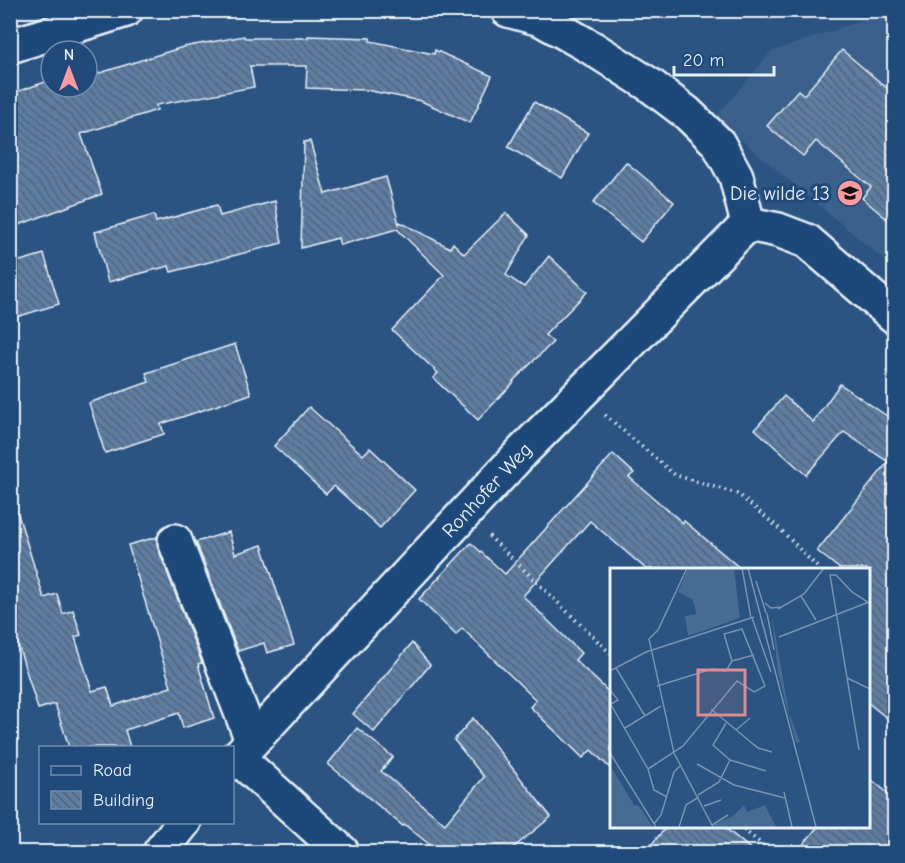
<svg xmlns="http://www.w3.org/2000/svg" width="905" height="863" font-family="'Comic Neue',sans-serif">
	<defs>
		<pattern id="building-back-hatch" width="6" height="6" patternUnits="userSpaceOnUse" patternTransform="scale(1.5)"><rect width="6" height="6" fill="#5d7da1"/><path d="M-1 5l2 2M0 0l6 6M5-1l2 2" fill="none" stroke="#53657a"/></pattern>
	</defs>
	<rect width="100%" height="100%" fill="#2b5482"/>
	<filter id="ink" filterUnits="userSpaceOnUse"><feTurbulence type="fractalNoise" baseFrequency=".0167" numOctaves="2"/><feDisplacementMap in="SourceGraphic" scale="12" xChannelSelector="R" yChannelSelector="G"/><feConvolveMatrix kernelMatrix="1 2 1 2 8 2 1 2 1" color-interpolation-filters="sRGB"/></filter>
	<g filter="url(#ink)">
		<!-- built -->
		<polygon fill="#3a608b" points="889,11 894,11 894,268 715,118 771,52"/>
		<!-- building -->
		<g fill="url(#building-back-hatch)" stroke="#e8f1f8" stroke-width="1.5">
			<polygon points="244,36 245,38 308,38 308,36 370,38 370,41 434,54 435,50 492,76 470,123 421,101 366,90 306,88 307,66 250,66 254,87 156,105 157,110 81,134 102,194 16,226 10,211 10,94 51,80 51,88 87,87 87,77 183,47"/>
			<polygon points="842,50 894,94 894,225 862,198 871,187 816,141 803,156 767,126 798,90 804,95"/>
			<polygon points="534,102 588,133 562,178 508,147"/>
			<polygon points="310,141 325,194 386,177 399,224 400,222 450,248 453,243 464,254 506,213 529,235 506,275 524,287 549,256 587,292 545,335 553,342 513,381 514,382 478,420 433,378 438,373 392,330 444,275 397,229 340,245 338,238 301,248 304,142"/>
			<polygon points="626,162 674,202 641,242 593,203"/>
			<polygon points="275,201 282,243 171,272 169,266 108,282 95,232 154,215 156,222 217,205 220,216"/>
			<polygon points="44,254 59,304 10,319 10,264"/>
			<polygon points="235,344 251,394 161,424 164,434 105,453 89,403 149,382 146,373"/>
			<polygon points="840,384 894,421 894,724 867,702 867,569 840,569 817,551 888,462 844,432 806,475 755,429 784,396 813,422"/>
			<polygon points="309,407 363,455 370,448 415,490 380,528 334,486 326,494 274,446"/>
			<polygon points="613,454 634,473 629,477 683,523 684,521 741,569 646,569 590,521 523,596 581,653 575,660 611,694 611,769 591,750 583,758 530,707 536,700 483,649 462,628 456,635 419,599 471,543 505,574"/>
			<polygon points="17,511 44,598 57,594 63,614 73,610 81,635 75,637 92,691 107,687 113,706 171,687 128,545 157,537 158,548 202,663 198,664 214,718 183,728 179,713 125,730 130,747 69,747 55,704 38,709 10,619 10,512"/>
			<polygon points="229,532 235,554 262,545 294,645 267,653 264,643 238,651 196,542"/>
			<polygon points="412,643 430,665 374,732 353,714"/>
			<polygon points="473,718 551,817 508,852 422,852 429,844 405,825 403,826 328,764 357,728 393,757 381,771 445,824 484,777 454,740"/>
			<polygon points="867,776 894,798 894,852 797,852 819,825 867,825"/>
			<polygon points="668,825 722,825 754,852 645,852"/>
		</g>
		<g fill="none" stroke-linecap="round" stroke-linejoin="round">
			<defs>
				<g id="minor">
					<polyline points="508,10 541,19 592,48 650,85 687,113 718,143 736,176 748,224"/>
					<polyline points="10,46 126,10"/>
					<polyline points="748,224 778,230 807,241 894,316"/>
					<polyline points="175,541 252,740"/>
					<polyline points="237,757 342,852"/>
					<polyline points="232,763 523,451 748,224"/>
					<polyline points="160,852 184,822"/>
				</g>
			</defs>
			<!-- minor casing -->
			<use href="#minor" stroke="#e8f1f8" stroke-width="38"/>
			<!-- path -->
			<g stroke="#e8f1f8" stroke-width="4" stroke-dasharray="1.5 4.5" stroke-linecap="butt">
				<polyline points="605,415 675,475 738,494 781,530 819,569"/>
				<polyline points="489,536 611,654"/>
				<polyline points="739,826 771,852"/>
			</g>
			<!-- minor -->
			<use href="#minor" stroke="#1f4a7a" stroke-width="33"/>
		</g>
	</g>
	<!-- icons -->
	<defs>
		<symbol id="school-disc" viewBox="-11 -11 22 22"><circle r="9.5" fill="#ff9aa2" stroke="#1f4a7a"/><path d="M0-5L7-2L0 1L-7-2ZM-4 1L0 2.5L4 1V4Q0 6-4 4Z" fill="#111"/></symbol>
	</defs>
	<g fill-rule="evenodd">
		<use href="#school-disc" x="835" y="178" width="30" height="30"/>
	</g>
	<g text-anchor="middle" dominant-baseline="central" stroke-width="6" stroke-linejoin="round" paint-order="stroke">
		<!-- poi labels -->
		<g font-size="20" fill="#e8f1f8" stroke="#1f4a7a" text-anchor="end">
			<text x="830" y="193">Die wilde 13</text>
		</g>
		<!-- street labels -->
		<g font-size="20" fill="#e8f1f8" stroke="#1f4a7a">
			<text transform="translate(487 490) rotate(-47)">Ronhofer Weg</text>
		</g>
	</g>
	<!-- overview -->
	<g transform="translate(610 568)">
		<rect width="260" height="260" fill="#2b5482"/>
		<path d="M162 48 179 145 190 174 186 175 168 105Z" fill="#476b93"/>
		<path d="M0 197 24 237 29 238 43 259H0Z" fill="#476b93"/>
		<path d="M78 0H124L130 50 78 68 75 48 86 46 85 39 82 31 68 24ZM134 237 137 244 155 237 166 259H105L104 256 123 248Z" fill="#476b93"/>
		<path fill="none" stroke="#7793b1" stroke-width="1.5" d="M77 0 48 62 39 71 64 185 103 259M132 0 141 50M138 0 206 259M146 13 156 45M191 28 206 52M155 35 161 40 172 39M168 41 194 26 214 0M157 45 164 82M142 50 161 104M169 69 259 34M6 100 35 148M0 103 36 84 144 49M237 110 260 121M47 118 102 101 116 103 122 93 144 87M0 122 8 132 1 136M0 135 38 201 44 222 57 229M101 141 148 180 162 184M116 155 103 177 120 192 156 203M15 160 51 138M126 162 140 150M249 182 220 7H226L242 24 259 35M0 185 46 259M87 196 124 217 175 230M38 201 73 178 127 113 144 124 155 118 132 61 114 66 122 93M174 224 182 259M88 227 109 214 120 192M94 238 111 232M44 256 51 247 64 204 70 198M102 257 118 247M69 259 76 237 89 229"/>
		<path fill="#df8c90" fill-opacity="0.15" stroke="#df8c90" stroke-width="3" d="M88 102H135V147H88Z"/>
		<rect width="260" height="260" fill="none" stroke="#e8f1f8" stroke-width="3"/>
	</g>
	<!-- margin -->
	<rect width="905" height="863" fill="none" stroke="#1f4a7a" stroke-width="36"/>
	<rect x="18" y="18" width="869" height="827" fill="none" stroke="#e8f1f8" stroke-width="2" filter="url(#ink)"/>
	<!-- legend -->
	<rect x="39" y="746" width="195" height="78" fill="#1f4a7a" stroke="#6f8dac" stroke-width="1.5"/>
	<rect x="51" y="766" width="30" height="9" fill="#1f4a7a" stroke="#6f8dac" stroke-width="1.5"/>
	<text x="93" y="776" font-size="18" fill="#e8f1f8">Road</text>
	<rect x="51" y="791" width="30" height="18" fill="url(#building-back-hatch)" stroke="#6f8dac" stroke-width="1.5"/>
	<text x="93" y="806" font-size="18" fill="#e8f1f8">Building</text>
	<!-- north arrow -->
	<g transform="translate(69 69)"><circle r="28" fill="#1f4a7a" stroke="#6f8dac" stroke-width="1.5"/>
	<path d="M0-4.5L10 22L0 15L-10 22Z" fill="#ff9aa2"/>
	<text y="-9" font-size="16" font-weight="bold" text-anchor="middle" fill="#e8f1f8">N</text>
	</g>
	<!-- scale -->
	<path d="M674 66v9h100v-9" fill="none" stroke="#e8f1f8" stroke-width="3"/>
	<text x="683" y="66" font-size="18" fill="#e8f1f8" stroke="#1f4a7a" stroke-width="4.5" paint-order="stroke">20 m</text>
</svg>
